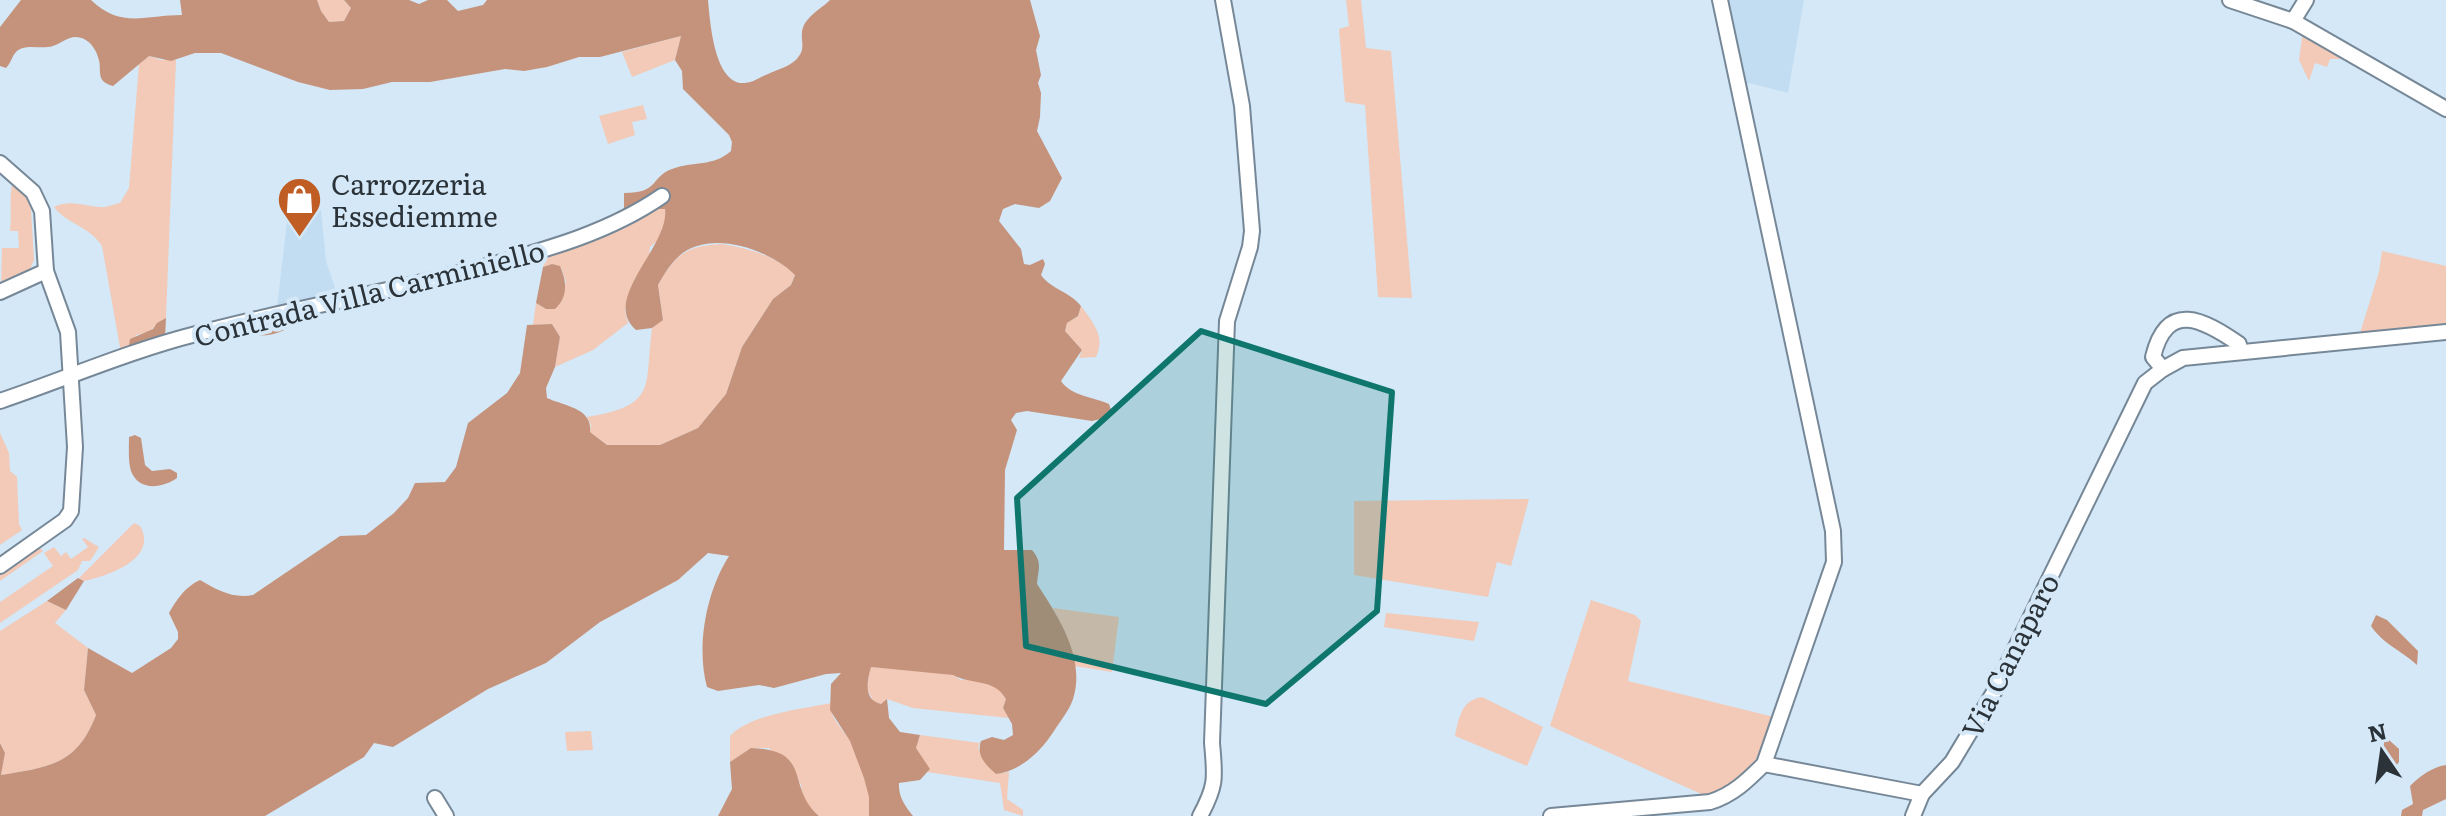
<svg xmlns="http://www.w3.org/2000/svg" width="2446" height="816" font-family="Literata,serif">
	<rect width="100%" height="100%" fill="#d4e8f8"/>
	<!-- built -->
	<g fill="#c2ddf1">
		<polygon points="1723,0 1804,0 1788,93 1750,83 1742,85"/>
		<polygon points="289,204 321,210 326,261 337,294 277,308"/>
	</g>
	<!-- green -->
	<g fill="#f2cab7">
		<polygon points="317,0 344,0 351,8 344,21 329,22 321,11"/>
		<polygon points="1346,0 1361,0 1366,48 1391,51 1412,298 1378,297 1365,105 1345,102 1339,29 1349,26"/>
		<polygon points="2303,31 2348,59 2330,59 2327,67 2315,63 2309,81 2299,60"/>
		<polygon points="681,36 675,60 632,77 622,52"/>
		<path d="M149 56 161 60H176L166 318 148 332 136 335 128 351 121 353 102 246C88 225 68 225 54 207 70 199 84 206 100 207 106 208 114 204 120 203L129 188 139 64Z"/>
		<polygon points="643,105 647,119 632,122 635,135 608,144 599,116"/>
		<path d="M12 185 26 196 31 209 34 260 30 269 1 287 2 248H19L18 231H10C12 215 9 202 12 185Z"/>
		<polygon points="650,209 665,209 666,221 659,239 650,247 649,260 635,278 625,311 628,323 593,350 555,367 560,337 552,324 533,325 536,303 546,309 566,283 562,269 552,264 543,267 546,254"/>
		<path d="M721 244C748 248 775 256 795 274L791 285 773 299 742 347 726 394 698 428 660 445H607L590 432 591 425 587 417C659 405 644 387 652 328L663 319 658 285C676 254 686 246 721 244Z"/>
		<polygon points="2382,251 2446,266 2446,327 2360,333 2379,272"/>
		<path d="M1081 306C1093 322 1106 337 1096 357L1079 358 1082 350 1065 331 1067 323 1078 316Z"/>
		<polygon points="0,433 9,453 10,471 17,477 19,524 22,530 0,545"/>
		<polygon points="1529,499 1511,566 1497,562 1488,597 1354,575 1354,501"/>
		<path d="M134 523 140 526C159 559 107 576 84 581L79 578Z"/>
		<polygon points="84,538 99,547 90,561 82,561 78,570 0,623 0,602 53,566 44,553 54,547 61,556 66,552 71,559 88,547 82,539"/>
		<polygon points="39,547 43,551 0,581 0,574"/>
		<path d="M1591 600 1635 615 1641 621 1628 681 1774 717C1760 755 1750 783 1708 797L1550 726Z"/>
		<path d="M47 601 66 610 55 623 88 648 84 690 96 715C77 765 49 767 1 775L5 753 0 743V631Z"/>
		<polygon points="1053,608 1119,617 1112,672 1074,666 1066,635"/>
		<polygon points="1386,613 1479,622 1474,641 1384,627"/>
		<polygon points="870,667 922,670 953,675 961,680 974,679 1000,689 1006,699 1003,708 1009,718 913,708 887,699 882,704 874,702 867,689"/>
		<path d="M1482 697 1543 727 1527 766 1455 736C1459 718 1461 700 1482 697Z"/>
		<path d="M831 703C829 718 844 730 851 742 860 762 875 794 869 816H819L810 808 802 795 801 784 769 748H752L730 762V736C750 714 803 709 831 703Z"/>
		<polygon points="591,731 593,750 567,751 565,732"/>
		<polygon points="920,735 980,743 978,748 996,774 1009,772 1007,799 1023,810 1023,816 1004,810 1000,783 927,772 929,769 916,748"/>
	</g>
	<!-- forest -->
	<g fill="#c5937b">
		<path d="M21 0H91C121 29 145 15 182 15L180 0H317L321 11 329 22 344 21 351 8 344 0H409L419 4 428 0H447L458 11 483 5 487 0H708C710 20 714 86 745 83 754 82 760 77 768 74 778 69 793 66 799 56 805 48 801 41 802 32 804 17 820 10 830 0H1030L1040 36 1036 50 1041 75 1038 83 1041 93 1040 117 1037 131 1062 178 1050 201 1039 208 1015 204 1003 209 999 221 1021 249 1024 264 1030 265 1043 259 1045 264 1041 275C1052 290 1069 291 1081 306L1078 316 1067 323 1065 331 1082 350 1061 381C1071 396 1093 397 1109 404L1111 410 1105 418 1092 421 1027 411 1016 413 1011 420 1017 430 1005 470 1004 550H1032C1043 563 1038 569 1037 584 1058 616 1086 658 1073 699 1069 711 1060 721 1054 731 1041 751 1021 771 996 774 986 765 976 756 981 741L992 737 1004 740 1013 735 1012 724 1003 708 1006 699C994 678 971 685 953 675L871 667C867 681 863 700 881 704L887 699 889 718 900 732 920 735 916 748 930 769 920 780 899 783C898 796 905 806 913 816H869V797L864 778 850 741 830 710 831 684 841 673 826 674 774 688 759 685 718 691 707 687C696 647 706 592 729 556L708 553 678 580 600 622 546 663 488 689 393 747 374 743 364 757 265 816H0V743L5 753 1 775C49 767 77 765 96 715L84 690 88 648 132 673 171 648 178 639V632L169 613C177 599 185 587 200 580 217 590 233 599 253 595L340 536 366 535 394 513 408 498 415 483 445 482 456 467 468 423 507 393 520 373 527 325 552 324 560 337 555 367 546 388 547 398C564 406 593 408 590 432L607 445H660L698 428 726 394 742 347 773 299 791 285 795 275C773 253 728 236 697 246 678 251 667 269 658 285L663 320 652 328 636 330C600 299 670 246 665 209H650L618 217 624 208V193C660 193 650 177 672 169 693 161 713 167 731 151L732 142 729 135 683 89 682 71 675 60 681 36 600 57H579L547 67 524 71 505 69 430 82H392L363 89 330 90 298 82 221 53H195L171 61 149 56 113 86C94 81 103 70 98 57 94 44 83 34 70 38 64 40 59 44 53 46 41 50 25 43 16 52 12 56 11 63 6 68L0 66V27Z"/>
		<path d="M552 264 560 266C567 282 568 297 555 309H546L536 303 543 267Z"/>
		<path d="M302 313C291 332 268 339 246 334L247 316Z"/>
		<polygon points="166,318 165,339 128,351 130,339 153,329 157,323"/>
		<path d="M135 435 141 438 145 465 152 471 170 469 177 473V478C163 488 139 492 131 471 128 461 129 448 129 437Z"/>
		<polygon points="78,578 84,581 66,610 47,601"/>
		<path d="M2376 615 2387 620 2418 651 2417 665C2401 650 2384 645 2371 626Z"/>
		<polygon points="2388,739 2399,749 2399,762 2396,766 2387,763 2383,753 2384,742"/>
		<path d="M751 748C814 750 785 787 819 816H718L732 789 730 762Z"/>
		<path d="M2446 765V799L2423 810 2422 816H2401L2402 810 2413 804 2410 786C2420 776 2432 767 2446 765Z"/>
	</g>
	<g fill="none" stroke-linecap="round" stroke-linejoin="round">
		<defs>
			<g id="minor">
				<polyline points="2230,0 2293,21 2446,109"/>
				<polyline points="2293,21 2306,0"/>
				<polyline points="0,163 33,192 42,211 46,271 68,332 75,447 71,511 65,520 0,566"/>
				<polyline points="0,292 46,271"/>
				<path d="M2163 369 2153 357C2167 299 2204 320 2239 344L2240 352"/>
				<path d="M0 401C65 379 129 351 196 334 293 308 391 292 487 266 548 249 610 232 662 196"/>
				<polyline points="1764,764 1922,794 1952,762 1994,692 2145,383 2163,369 2183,358 2446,332"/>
				<polyline points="435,798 446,816"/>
				<path d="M1200 816C1217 785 1215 777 1212 743L1227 321 1250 247 1252 231 1242 106 1223 0"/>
				<path d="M1551 816 1710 802C1733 795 1748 780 1764 764L1834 562 1833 531 1720 0"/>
				<polyline points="1913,816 1922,794"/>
			</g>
		</defs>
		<!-- minor casing -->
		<use href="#minor" stroke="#768897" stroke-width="18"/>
		<!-- minor -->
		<use href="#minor" stroke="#fff" stroke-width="14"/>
	</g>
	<!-- marked area -->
	<path fill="#0f766e" fill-opacity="0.2" stroke="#0f766e" stroke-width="6" stroke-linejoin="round" d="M1201 331 1392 392 1377 611 1266 704 1026 646 1017 498Z"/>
	<!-- icons -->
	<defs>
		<symbol id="shop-pin" viewBox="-11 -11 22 30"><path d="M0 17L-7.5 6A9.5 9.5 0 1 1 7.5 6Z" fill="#c05d25" stroke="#d4e8f8"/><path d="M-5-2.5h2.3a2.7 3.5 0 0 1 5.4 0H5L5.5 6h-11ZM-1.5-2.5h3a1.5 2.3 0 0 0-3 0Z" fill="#fff"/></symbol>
	</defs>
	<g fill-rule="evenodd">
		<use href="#shop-pin" x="274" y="174" width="51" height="69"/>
	</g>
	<g text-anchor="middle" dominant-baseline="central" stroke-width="8" stroke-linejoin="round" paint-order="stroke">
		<!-- poi labels -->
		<g font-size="28" fill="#2b3339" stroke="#d4e8f8" text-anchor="start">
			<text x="331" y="183">Carrozzeria<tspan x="331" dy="32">Essediemme</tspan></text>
		</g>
		<!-- street labels -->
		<g font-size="28" fill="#2b3339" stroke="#d4e8f8">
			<text transform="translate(369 292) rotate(-14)">Contrada Villa Carminiello</text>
			<text transform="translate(2009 655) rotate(-63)">Via Canaparo</text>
		</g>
	</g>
	<!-- north arrow -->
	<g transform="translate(2382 752) rotate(347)" stroke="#d4e8f8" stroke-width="6" paint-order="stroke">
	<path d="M0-6L14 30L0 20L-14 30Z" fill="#2b3339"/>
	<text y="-12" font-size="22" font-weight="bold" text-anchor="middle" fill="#2b3339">N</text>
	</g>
</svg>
